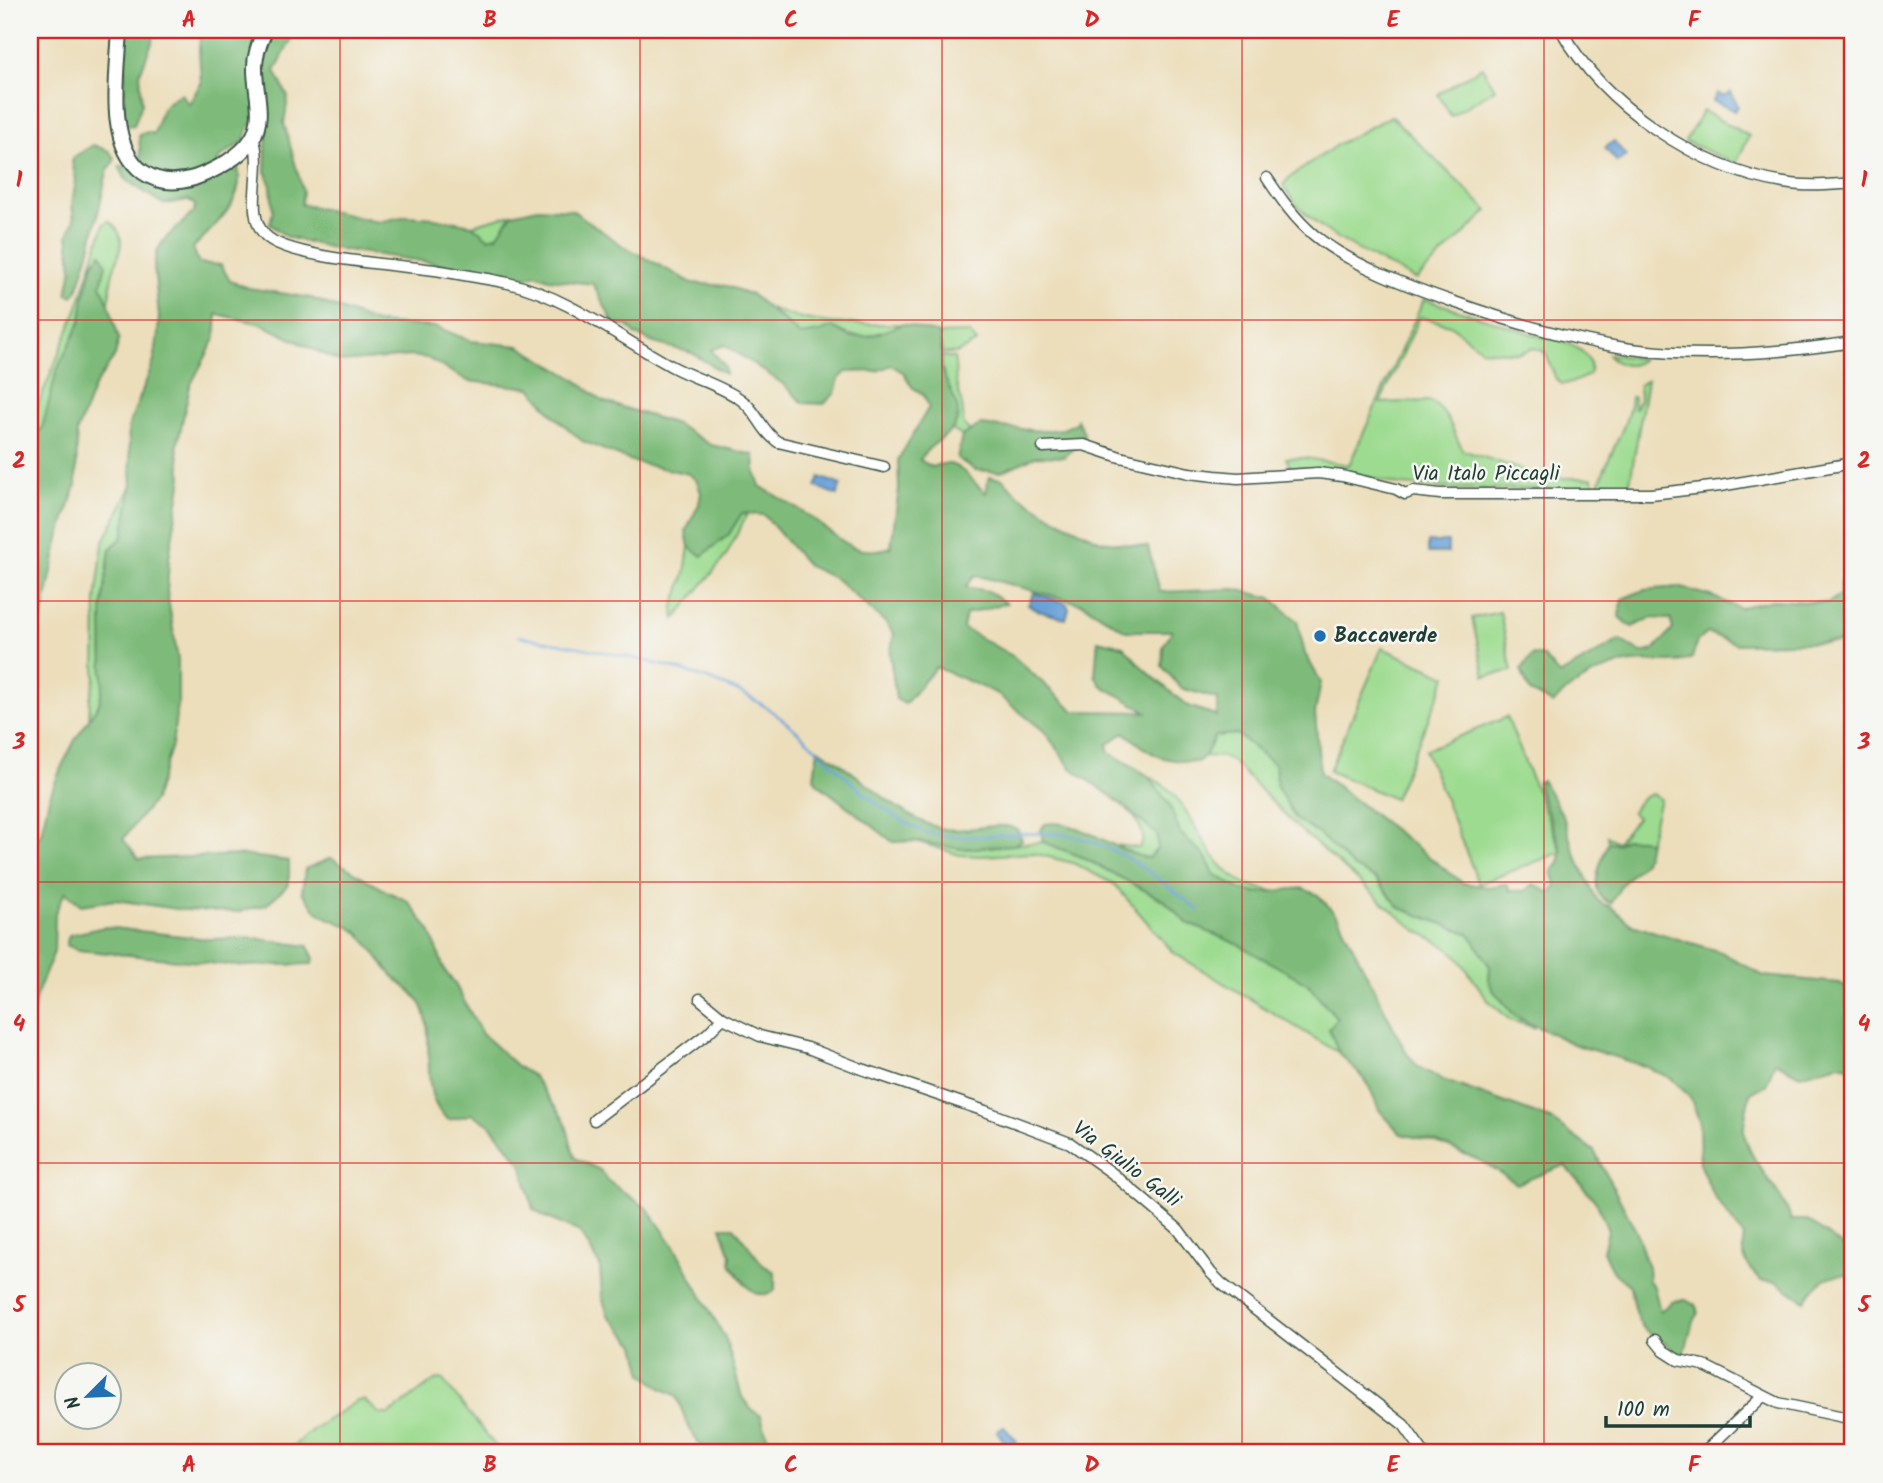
<svg xmlns="http://www.w3.org/2000/svg" width="1883" height="1483" font-family="Kalam,sans-serif">
	<rect width="100%" height="100%" fill="#f6f6f2"/>
	<filter id="ink" filterUnits="userSpaceOnUse"><feTurbulence type="fractalNoise" baseFrequency=".0143" numOctaves="2"/><feDisplacementMap in="SourceGraphic" scale="14" xChannelSelector="R" yChannelSelector="G"/><feConvolveMatrix kernelMatrix="1 2 1 2 8 2 1 2 1" color-interpolation-filters="sRGB"/></filter>
	<filter id="wash" filterUnits="userSpaceOnUse"><feTurbulence type="fractalNoise" baseFrequency=".00686" numOctaves="4" result="noise"/><feDisplacementMap in="SourceGraphic" scale="28" xChannelSelector="R" yChannelSelector="G"/><feGaussianBlur stdDeviation="1.57" result="paint"/><feColorMatrix in="noise" values="0 0 0 0 0 0 0 0 0 0 0 0 0 0 0 0 0 1.4 0 .05"/><feComposite in="paint" operator="in"/></filter>
	<g filter="url(#wash)">
		<rect width="100%" height="100%" fill="#ecdebb"/>
		<!-- green -->
		<g fill="#9ddb90" stroke="#5e8c62" stroke-width="2">
			<polygon points="1482,67 1495,89 1451,116 1438,94"/>
			<polygon points="1703,111 1749,136 1736,164 1685,141"/>
			<path d="M1391 116 1488 211 1416 280C1369 254 1310 233 1283 185L1289 178 1338 144Z"/>
			<polygon points="512,214 497,236 488,238 472,225"/>
			<path d="M109 221C131 237 117 256 112 276 110 285 110 295 109 304L100 285 106 265 101 253 94 262 84 297 81 321 57 370 42 429 30 439V424L77 310 104 224Z"/>
			<path d="M1424 299 1542 337C1561 338 1598 351 1589 375L1571 383 1562 384 1556 379 1545 352 1533 348 1520 353 1482 350 1450 325 1420 317 1380 403 1430 401C1448 411 1454 433 1462 450L1526 471 1530 478H1592L1595 489H1460L1399 485 1357 474 1290 467 1286 458H1305L1349 465Z"/>
			<path d="M770 308C813 327 858 324 904 324 874 334 862 344 832 327L820 332 800 335Z"/>
			<polygon points="969,333 977,342 957,353 942,353 939,334"/>
			<path d="M1608 354 1642 359C1632 369 1616 366 1608 354Z"/>
			<path d="M942 356 954 358C956 366 955 374 956 382 959 397 965 408 963 424L970 431 962 436 951 429C969 411 944 387 942 368 941 364 942 360 942 356Z"/>
			<path d="M1647 380 1629 488 1601 490 1598 489C1604 460 1630 425 1631 397H1634V410L1640 399 1639 385Z"/>
			<polygon points="132,485 123,537 110,549 102,611 103,685 99,704 89,719 90,699 95,678 96,600 103,543"/>
			<polygon points="742,513 747,514 726,556 675,619 673,609 685,573 689,547 702,556 729,534"/>
			<polygon points="1500,612 1512,671 1485,676 1472,618"/>
			<polygon points="1382,648 1447,676 1394,799 1329,771"/>
			<polygon points="1507,717 1561,852 1479,884 1425,750"/>
			<polygon points="1237,734 1275,765 1277,787 1296,820 1320,835 1353,867 1376,879 1400,908 1470,934 1490,967 1489,980 1515,1016 1535,1028 1510,1020 1488,1000 1457,956 1445,946 1416,930 1394,912 1296,826 1232,761 1224,757 1205,756 1215,736"/>
			<path d="M1147 775C1153 779 1161 783 1166 787 1198 816 1203 863 1246 884 1254 887 1265 889 1273 891L1256 893 1241 890 1214 874 1205 856 1180 833 1169 804Z"/>
			<path d="M1653 794 1660 799 1649 843C1636 833 1622 844 1608 842L1607 836 1617 842 1637 818 1632 812C1638 801 1641 797 1653 794Z"/>
			<path d="M1132 814 1157 834 1158 848 1149 858 1136 856 1117 845 1139 848C1149 837 1139 825 1132 814Z"/>
			<polygon points="915,841 962,849 1043,842 1082,857 1165,901 1187,923 1237,943 1307,983 1337,1018 1330,1029 1339,1053 1174,953 1114,884 1073,863 1032,853 982,856 960,855"/>
			<polygon points="442,1379 501,1453 285,1453 312,1430 357,1401 364,1400 380,1414 389,1414 435,1380"/>
		</g>
		<!-- forest -->
		<g fill="#7ebb7a" stroke="#4e7c57" stroke-width="2" fill-rule="evenodd">
			<polygon points="126,30 157,30 140,73 142,103 134,125 123,126"/>
			<path d="M201 30H296L275 71 288 97 284 123 303 192 301 204 378 222 407 216 434 218 472 225 488 238 497 236 512 214 538 208 572 210 623 246 692 283 727 286 752 295 800 335 820 332 832 327 850 337 870 336 904 324 939 334C941 345 941 355 942 367 943 385 966 406 955 425 946 440 929 443 920 460L932 467C958 455 968 479 986 493L989 477 1002 479 1020 496 1056 519 1101 541 1148 547 1160 592 1235 589 1271 598 1297 621 1305 654 1321 682 1315 713 1320 773 1463 883 1488 887 1506 884 1510 891H1524L1534 884 1548 892 1553 891 1556 884 1552 871 1559 862 1562 851 1538 787V782L1542 780 1563 816 1573 849 1596 898 1602 904 1610 906 1632 925 1721 952 1764 976 1840 983 1853 993V1067L1839 1064 1800 1075 1775 1062 1766 1085 1750 1093C1748 1104 1743 1120 1744 1132 1750 1166 1782 1188 1791 1220H1806L1853 1253V1276C1828 1272 1818 1281 1805 1301L1776 1282 1761 1281C1748 1266 1739 1258 1744 1237L1715 1198 1700 1166 1699 1120 1690 1097 1672 1079 1647 1067 1573 1044 1515 1016 1492 989 1489 980 1490 967 1470 934 1400 908 1376 879 1353 867 1320 835 1296 819 1277 787 1275 765 1237 734 1215 736 1205 756 1197 762C1157 760 1155 757 1124 732L1107 745 1109 752 1147 775 1169 804 1180 833 1205 856 1214 874 1241 890 1256 893 1302 888 1318 895 1338 917 1406 1052 1418 1067 1443 1080 1550 1119 1594 1151 1637 1233 1648 1268 1649 1281 1654 1287 1660 1311 1672 1302 1686 1299 1696 1305 1698 1314C1690 1326 1689 1340 1684 1353L1674 1354C1665 1338 1661 1343 1649 1333 1634 1322 1633 1303 1630 1286L1612 1271 1603 1251 1608 1231 1597 1203 1565 1165 1517 1184 1483 1162 1437 1142 1401 1134 1379 1110 1367 1082 1339 1053 1329 1029 1337 1018 1307 983 1237 944 1187 923 1165 901 1082 857 1043 842 1041 830 1045 824C1079 818 1116 853 1149 858L1158 848 1157 834 1111 796 1071 768 1044 731 996 693 936 667 905 704 896 699 890 655 894 634 886 623 836 579 808 566 764 515 742 513 729 534 702 556 689 547 686 531 699 504 701 493 697 481 689 474 634 462 582 441 554 416 531 388 468 381 427 358 411 356 340 362 261 324 217 314 215 339 190 386 177 446 182 478 169 558 167 592 178 660V702L172 745 154 800 123 839 139 859 242 855 289 861V884L266 905 237 912 184 910 115 900 81 905 65 892 55 913 54 952 36 996 30 1029V850L41 833 49 798 61 768 75 740 99 704 103 685 102 611 110 549 123 537 132 485 128 428 154 361 158 334 159 316 154 266 157 251 165 239 194 212 195 205 189 200 163 204 126 180 119 166 132 167 141 163 139 135 148 132 154 134C160 114 161 103 181 94L189 104 201 83 199 49ZM257 123 267 126 265 171 271 186 273 211 270 224 287 237 332 248 448 265 520 280 536 274 549 279 593 284 614 324 628 326 635 334 654 343 692 353 725 374V366L711 350 725 345 783 384 803 403 824 404 835 393 839 379 846 372 877 371 891 365 904 373 912 387 924 395 929 407 898 460 899 489 891 547C852 560 837 535 808 515 792 505 776 496 760 486L755 471 754 455 711 445 676 424 602 401 575 379 519 346 471 341 436 327 376 323 311 298 249 288 230 281 221 265 199 263 193 248C216 224 250 197 236 161L217 163 220 157 243 142 250 125ZM975 575 1083 604 1126 631H1172L1163 646 1162 666 1181 688 1218 699 1217 716 1186 705 1142 667 1123 646 1098 640 1095 675 1101 685 1147 712 1074 711 1014 657 963 628 966 614 1006 603 988 591 966 587Z"/>
			<polygon points="93,145 109,151 115,159 107,172 90,249 77,291 73,296 67,294 72,269 68,235 74,220 72,205 76,179 72,162 74,157"/>
			<polygon points="101,253 106,264 101,285 109,304 119,339 115,356 94,387 77,431 76,485 59,538 42,618 30,634 30,439 42,429 57,370 81,321 84,297 94,262"/>
			<polygon points="1077,420 1084,433 1083,441 1064,457 1036,456 1001,472 975,470 957,458 962,436 980,425 1042,431 1063,429 1075,424"/>
			<path d="M1853 577V642L1737 644 1708 633 1697 641 1692 658C1674 666 1653 659 1633 662 1609 664 1568 685 1553 704L1530 692 1521 670 1533 655 1544 657 1559 675 1620 640 1641 653 1654 650 1673 629 1670 619 1651 618 1632 627 1619 617 1622 599 1644 590 1678 587 1711 596 1739 608 1772 600 1828 603 1841 594 1840 582Z"/>
			<path d="M818 749C860 772 890 812 936 827 963 836 993 819 1017 829L1022 840 1014 845 962 849 915 841 893 842 817 783 814 777Z"/>
			<path d="M1626 839H1643L1649 843 1644 862 1622 884 1611 903C1584 893 1602 862 1608 842L1617 844Z"/>
			<path d="M331 858 388 892 408 901 430 931 445 971 455 984 482 1034 518 1067 533 1076 565 1121 575 1158 600 1170 608 1181 648 1209 674 1246 726 1340 742 1397 751 1409 761 1416 768 1439 781 1453C760 1453 723 1458 705 1448 690 1439 683 1410 676 1395L662 1389 643 1374 636 1345 608 1315 602 1297 600 1266 580 1232 545 1217 533 1209 521 1163 490 1125 472 1114 449 1120C415 1098 438 1033 421 1004 414 991 401 985 391 974 379 961 370 943 357 932 346 923 330 921 319 913 313 908 307 898 302 892L305 869Z"/>
			<polygon points="104,927 208,939 252,938 308,946 314,959 312,964 239,966 78,950 66,945 69,935"/>
			<path d="M721 1227H734L763 1265 775 1272V1290C754 1305 740 1277 730 1262L731 1255Z"/>
		</g>
		<!-- water -->
		<g fill="#6aa1d8" stroke="#446f86" stroke-width="2">
			<polygon points="1731,92 1738,106 1735,111 1713,101 1717,93 1723,96"/>
			<polygon points="1614,141 1626,156 1617,162 1605,148"/>
			<polygon points="820,477 841,485 837,495 816,487"/>
			<rect x="1428" y="542" width="20" height="11"/>
			<polygon points="1034,593 1066,603 1069,608 1066,619 1039,611 1028,605"/>
			<polygon points="1004,1427 1017,1441 1008,1447 997,1431"/>
		</g>
		<g fill="none" stroke-linecap="round" stroke-linejoin="round">
			<!-- stream -->
			<path stroke="#6aa1d8" stroke-width="2.5" d="M519 636C593 650 706 666 767 708 819 743 857 799 914 827 958 849 1024 826 1072 836 1120 846 1161 880 1198 910"/>
		</g>
	</g>
	<g filter="url(#ink)">
		<g fill="none" stroke-linecap="round" stroke-linejoin="round">
			<defs>
				<g id="street">
					<path d="M1561 30C1604 106 1698 169 1784 183 1807 187 1830 185 1853 183"/>
					<path d="M253 138C265 167 243 213 265 235 287 259 400 265 435 270 459 274 484 278 508 283 569 297 619 338 673 367 694 378 721 386 740 399 757 410 761 431 778 442L884 467"/>
					<path d="M1267 178C1281 199 1295 219 1314 235 1350 265 1413 288 1457 303 1514 323 1572 340 1631 349 1705 359 1780 353 1853 342"/>
					<polyline points="1043,447 1084,445 1120,457 1189,473 1215,476 1238,478 1318,473 1342,476 1396,489 1405,494 1413,491 1440,494 1651,494 1720,486 1853,463"/>
					<polyline points="700,999 723,1018 760,1036 808,1048 859,1068 985,1111 1070,1143 1112,1173 1178,1229 1211,1273 1222,1284 1404,1425 1424,1453"/>
					<polyline points="594,1120 707,1034 723,1018"/>
					<polyline points="1655,1340 1664,1351 1678,1360 1703,1365 1778,1403 1853,1419"/>
					<polyline points="1703,1453 1763,1396"/>
				</g>
				<path id="secondary" d="M120 30C118 72 105 144 143 172 158 183 177 183 194 178 214 171 241 157 252 139 266 116 254 90 255 66 255 53 260 41 265 30"/>
			</defs>
			<!-- street casing -->
			<use href="#street" stroke="#3e5548" stroke-width="13"/>
			<!-- secondary casing -->
			<use href="#secondary" stroke="#3e5548" stroke-width="18"/>
			<!-- street -->
			<use href="#street" stroke="#fff" stroke-width="10"/>
			<!-- secondary -->
			<use href="#secondary" stroke="#fff" stroke-width="14"/>
		</g>
	</g>
	<!-- grid -->
	<path fill="none" stroke="#d62828" stroke-width="2" stroke-opacity="0.55" d="M340 30V1453M640 30V1453M942 30V1453M1242 30V1453M1544 30V1453M30 320H1853M30 601H1853M30 882H1853M30 1163H1853"/>
	<!-- markers -->
	<circle fill="#1f6fb2" stroke="#f6f6f2" stroke-width="2.5" cx="1320" cy="636" r="7"/>
	<g text-anchor="middle" dominant-baseline="central" stroke-width="5" stroke-linejoin="round" paint-order="stroke">
		<!-- street labels -->
		<g font-size="21" fill="#1f3d34" stroke="#f6f6f2">
			<text x="1486" y="474">Via Italo Piccagli</text>
			<text transform="translate(1126 1165) rotate(37)">Via Giulio Galli</text>
		</g>
		<!-- poi labels -->
		<g font-size="21" font-weight="bold" fill="#1f3d34" stroke="#f6f6f2" text-anchor="start">
			<text x="1334" y="636">Baccaverde</text>
		</g>
	</g>
	<!-- margin -->
	<rect width="1883" height="1483" fill="none" stroke="#f6f6f2" stroke-width="77"/>
	<!-- north arrow -->
	<g transform="translate(88 1396) rotate(246)"><circle r="33" fill="#f6f6f2" stroke="#a0aca6" stroke-width="2"/>
	<path d="M0-5L12 26L0 18L-12 26Z" fill="#1f6fb2"/>
	<text y="-10" font-size="19" font-weight="bold" text-anchor="middle" fill="#1f3d34">N</text>
	</g>
	<!-- scale -->
	<path d="M1606 1416v10h144v-10" fill="none" stroke="#1f3d34" stroke-width="3.5"/>
	<text x="1617" y="1416" font-size="21" fill="#1f3d34" stroke="#f6f6f2" stroke-width="5" paint-order="stroke">100 m</text>
	<rect x="38" y="38" width="1806" height="1406" fill="none" stroke="#d62828" stroke-width="2.5"/>
	<g font-size="23" text-anchor="middle" font-weight="bold" fill="#d62828">
		<text x="189" y="27">A</text>
		<text x="490" y="27">B</text>
		<text x="791" y="27">C</text>
		<text x="1092" y="27">D</text>
		<text x="1393" y="27">E</text>
		<text x="1694" y="27">F</text>
		<text x="19" y="187">1</text>
		<text x="1864" y="187">1</text>
		<text x="19" y="468">2</text>
		<text x="1864" y="468">2</text>
		<text x="19" y="749">3</text>
		<text x="1864" y="749">3</text>
		<text x="19" y="1031">4</text>
		<text x="1864" y="1031">4</text>
		<text x="19" y="1312">5</text>
		<text x="1864" y="1312">5</text>
		<text x="189" y="1472">A</text>
		<text x="490" y="1472">B</text>
		<text x="791" y="1472">C</text>
		<text x="1092" y="1472">D</text>
		<text x="1393" y="1472">E</text>
		<text x="1694" y="1472">F</text>
	</g>
</svg>
